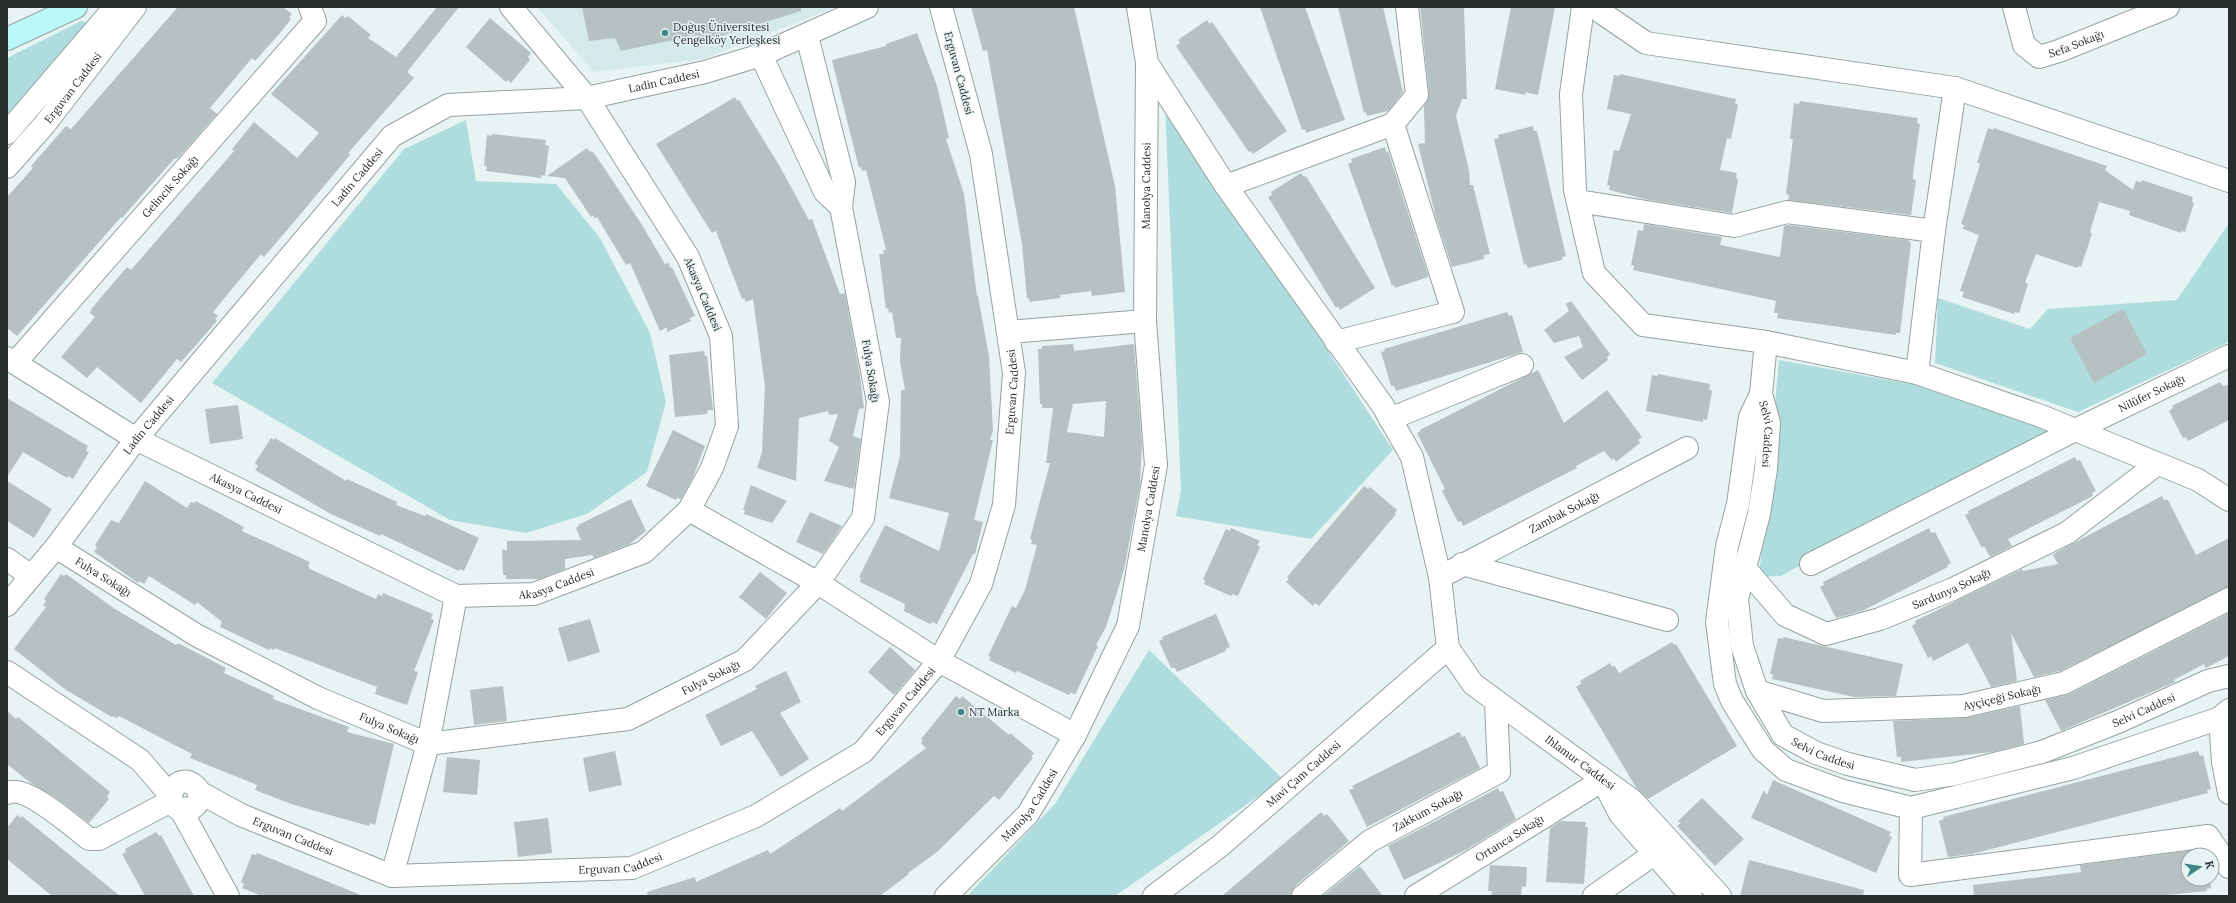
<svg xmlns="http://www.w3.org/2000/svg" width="2236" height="903" font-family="Lora,serif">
	<rect width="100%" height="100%" fill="#e7f4f3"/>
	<!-- built -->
	<polygon fill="#d4eaea" points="537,7 836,7 703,59 594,72"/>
	<!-- green -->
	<g fill="#afdddd">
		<polygon points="81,21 88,23 7,120 7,58"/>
		<polygon points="1165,102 1393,450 1311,539 1176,516 1181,491"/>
		<polygon points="466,120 476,181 556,184 600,238 650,333 666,402 647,472 587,514 526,533 450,520 212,383 404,149"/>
		<polygon points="2229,223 2229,342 2078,412 1935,363 1938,298 2030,329 2048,309 2177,300"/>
		<polygon points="1779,360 1932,388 2050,430 1781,576 1759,577"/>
		<polygon points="1149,650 1283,779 1115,896 967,896 1055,804"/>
	</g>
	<!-- building -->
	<g fill="#b6c2c2" fill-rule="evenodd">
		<polygon points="178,7 283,7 292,14 289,17 291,19 280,33 255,61 252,58 210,108 217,114 178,158 174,159 122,218 121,217 17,336 7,328 7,197 33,168 31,166 66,126 71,129"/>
		<polygon points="437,7 459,7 407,72 414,78 348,153 350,155 288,229 264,257 261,254 213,312 218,316 215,319 217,321 181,362 177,359 141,403 97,367 87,378 61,357 95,317 90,313 92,308 127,267 131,270 234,151 232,149 254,122 297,158 319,133 271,94 342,15 345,18 348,16 371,35 368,38 396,57"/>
		<polygon points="582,7 801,7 801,11 708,40 697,35 621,51 615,38 589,41"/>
		<polygon points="971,7 1074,7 1115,186 1125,292 1092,296 1091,291 1060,295 1060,298 1030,302 1029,298 1027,299 1022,244 987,50 983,51"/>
		<polygon points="1260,7 1305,7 1345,120 1306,133 1305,129 1302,130"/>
		<polygon points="1338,7 1383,7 1403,92 1388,111 1367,116 1366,112 1364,113"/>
		<polygon points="1420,7 1464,7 1467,99 1462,99 1456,116 1469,170 1470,185 1473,185 1490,254 1484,255 1484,259 1452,267 1436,218 1418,144 1425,143 1424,107 1429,94"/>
		<polygon points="1511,7 1555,7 1538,95 1525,92 1526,95 1495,89"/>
		<polygon points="490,18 531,53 528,57 530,60 511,83 508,80 506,82 466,47"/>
		<polygon points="1207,20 1210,24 1212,22 1287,131 1253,154 1251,151 1249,152 1176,46 1180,43 1178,40"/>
		<polygon points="917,33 937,86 949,138 946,139 964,194 977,296 978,296 989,356 993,431 990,440 993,440 974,520 983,522 975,554 973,554 937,624 933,622 930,624 904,611 905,604 860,582 861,578 859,577 885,525 939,551 949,513 889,498 900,456 901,390 905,390 900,362 901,338 896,338 892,312 889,313 888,308 886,309 879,254 884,254 883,250 886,250 866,170 862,171 861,167 859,168 832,60 886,46 886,44"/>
		<polygon points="1620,74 1736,99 1735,103 1738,105 1731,139 1727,138 1720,170 1737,173 1736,178 1738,180 1732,213 1649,200 1609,190 1610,186 1607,185 1614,150 1619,151 1631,114 1607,109 1614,75 1619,76"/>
		<polygon points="735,97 737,101 739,100 779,165 809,220 812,219 840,294 845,293 860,376 864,408 859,409 853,436 861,439 854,489 824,481 839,447 829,441 838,414 829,415 828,411 799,418 796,481 757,468 762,452 765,386 753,299 746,302 744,298 742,299 716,231 712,233 656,144"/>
		<polygon points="1800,101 1918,118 1917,123 1920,124 1913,174 1913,179 1916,180 1911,215 1788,200 1789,195 1786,194 1793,139 1790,139 1794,103 1799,104"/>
		<polygon points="1533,126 1534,131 1537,131 1566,256 1562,257 1562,260 1528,268 1526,264 1524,265 1494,139 1499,138 1498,135"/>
		<polygon points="1988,128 1993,130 1994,128 2107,166 2105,170 2133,190 2136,181 2141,182 2142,180 2193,197 2192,201 2194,203 2185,232 2181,231 2181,233 2129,215 2130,211 2099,202 2090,232 2092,234 2081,267 2077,266 2077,268 2036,254 2025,282 2028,284 2019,313 2015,312 2014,314 1962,297 1964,292 1960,291 1979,235 1963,229 1964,225 1961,224 1979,168 1980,163 1977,163"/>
		<polygon points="492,134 546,140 545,145 549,146 545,176 541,175 541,178 486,171 487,166 484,166 487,135 492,136"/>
		<polygon points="1385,147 1386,152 1388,151 1428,275 1428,277 1395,288 1394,285 1392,286 1348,164 1352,162 1351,159"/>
		<polygon points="587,148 590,152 592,151 601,163 642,225 665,264 669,263 670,268 672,267 695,316 690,318 691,321 667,332 667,327 660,331 630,263 626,265 597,217 595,219 593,215 591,217 565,178 547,176"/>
		<polygon points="1301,173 1304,177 1306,176 1375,288 1340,310 1338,306 1336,308 1268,197 1272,195 1271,192"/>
		<polygon points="1644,224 1722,237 1720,245 1780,257 1784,226 1788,225 1908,240 1911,243 1900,333 1896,333 1896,335 1777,318 1778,313 1774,313 1776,301 1633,270 1634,266 1631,265 1638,230 1643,231"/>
		<polygon points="1571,301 1610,354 1607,357 1608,360 1582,380 1564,357 1583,347 1579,336 1554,343 1544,330 1569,311 1566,304"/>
		<polygon points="2123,309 2147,354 2094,383 2070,338"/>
		<polygon points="1507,312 1509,316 1512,315 1523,352 1396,391 1394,386 1391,386 1381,352 1385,351 1384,349"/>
		<path d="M1073 344 1074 351 1134 344 1142 444 1140 485 1124 570 1106 627 1096 645 1098 646 1075 695 1071 692 1069 695 1017 671 1016 673 989 660 991 657 988 656 1012 606 1016 608 1025 590 1037 545 1031 544 1032 540 1030 539 1050 463H1046L1053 408H1042V404H1040L1038 349H1042V346ZM1106 401 1104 437 1067 432 1073 404Z"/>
		<polygon points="704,351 705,356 707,356 713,410 708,410 707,414 675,417 669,355"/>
		<polygon points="1538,370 1564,423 1607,390 1642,437 1638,440 1640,443 1616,462 1614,458 1612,460 1604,451 1576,466 1577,468 1463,526 1461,521 1458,522 1442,491 1445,489 1417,433 1420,432 1420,430"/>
		<polygon points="1658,374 1710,384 1709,389 1712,391 1707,420 1703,419 1703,422 1646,411 1652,375 1657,376"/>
		<polygon points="2220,382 2223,386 2229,385 2229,420 2188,441 2186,437 2183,438 2169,411 2173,408 2172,406"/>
		<polygon points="7,398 88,446 86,451 89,452 73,479 68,476 67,478 23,452 7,477"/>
		<polygon points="238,405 243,439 210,444 205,409"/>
		<polygon points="673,430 705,446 693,477 681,499 677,498 676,500 646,486"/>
		<polygon points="271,438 274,440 275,438 346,481 347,479 397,502 396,505 425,516 426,514 479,538 464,571 460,569 459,571 381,534 380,536 331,514 255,470 258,466 255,463"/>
		<polygon points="2075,457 2077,461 2080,460 2096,491 2092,493 2093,496 2008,539 2012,546 1990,557 1984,546 1982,548 1965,515 1969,513 1968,511"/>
		<polygon points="7,481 52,509 34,538 7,521"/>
		<polygon points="145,481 187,508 191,502 194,503 196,501 244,527 242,531 310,562 308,566 310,569 376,599 378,594 382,596 383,593 433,614 431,619 434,620 414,671 418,672 407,705 375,694 377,687 275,648 274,650 270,648 269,650 220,627 222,622 197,602 195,605 149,576 144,584 139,581 138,583 94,552 97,548 95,545 111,520 119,523"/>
		<polygon points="751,485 787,501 772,523 744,514 745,510 743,510"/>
		<polygon points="1364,486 1368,489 1370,487 1397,510 1395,513 1396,514 1319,606 1315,603 1313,606 1286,582 1289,579 1287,577"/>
		<polygon points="2162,496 2164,500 2168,500 2196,555 2229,538 2229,587 2060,671 2034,677 2011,633 2017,681 1991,687 1968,643 1933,661 1931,656 1928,658 1912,626 1916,623 1915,621 2022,569 2023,571 2058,564 2053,555 2057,552"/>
		<polygon points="631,499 646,531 630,544 594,558 592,555 565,559 565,569 539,579 506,579 506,575 503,575 502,549 507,551 507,541 581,540 576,528 579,526 578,525"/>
		<polygon points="810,512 842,526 823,554 796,542"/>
		<polygon points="1231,528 1260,541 1257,545 1260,547 1238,596 1233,594 1231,596 1204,584 1205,580 1203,579 1226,529 1230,531"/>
		<polygon points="1929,528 1931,533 1935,532 1951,563 1947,565 1948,567 1862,611 1836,618 1820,587 1824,585 1823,582"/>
		<polygon points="760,572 787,593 766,619 739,597"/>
		<polygon points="61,574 64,576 66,574 115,609 176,645 178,643 226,668 224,673 274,696 273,699 349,727 347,732 394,744 375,825 370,823 369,826 294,805 255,790 257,785 190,758 192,754 119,716 117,718 113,716 112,717 66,690 14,649 46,607 43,605 46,601 44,599"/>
		<polygon points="2229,613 2229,656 2206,668 2204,664 2174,680 2175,682 2061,731 2045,700 2070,694"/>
		<polygon points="1216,614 1230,647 1225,649 1226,651 1177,672 1175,668 1171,668 1159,641 1163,639 1162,637"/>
		<polygon points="590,619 600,652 568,662 558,628"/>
		<polygon points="1783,637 1903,664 1896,696 1854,697 1772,679 1773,674 1770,674 1778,638 1783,639"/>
		<polygon points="1672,642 1674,645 1676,644 1737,746 1648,799 1637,789 1576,687 1581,684 1580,681 1610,663 1612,667 1614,665 1619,673"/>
		<polygon points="890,647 915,670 894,695 868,672"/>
		<polygon points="786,671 801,702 780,713 809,759 781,777 752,731 721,746 705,715 757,689 755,686"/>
		<polygon points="503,686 507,721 474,725 470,690"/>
		<polygon points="956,696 960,699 962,696 1009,735 1010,733 1034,753 1031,757 1033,758 999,800 994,796 937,852 908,873 909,874 880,896 648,896 647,892 695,877 696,882 768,850 770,854 840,808 842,811 926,748 921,743 923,740 921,739"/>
		<polygon points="2020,706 2024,744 1993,752 1901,762 1901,757 1897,757 1893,721 1965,718"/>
		<polygon points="7,711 16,719 18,717 110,792 107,796 109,799 89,823 56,798 32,784 7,764"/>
		<polygon points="1459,732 1462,737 1465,736 1480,768 1367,827 1349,790 1354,788 1352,786"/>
		<polygon points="615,751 622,785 589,792 583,758"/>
		<polygon points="2198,751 2200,756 2203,755 2211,789 2207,790 2208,793 1972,854 1948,857 1939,821 1944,819 1943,817"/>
		<polygon points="447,757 480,760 477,795 443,792"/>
		<polygon points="1773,780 1891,832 1889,836 1892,837 1876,873 1751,818 1764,790 1767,795"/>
		<polygon points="1498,788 1500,792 1503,791 1516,819 1466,850 1404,880 1388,846"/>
		<polygon points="1702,798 1744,839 1715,866 1677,826 1681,823 1678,821"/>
		<polygon points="1321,812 1324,816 1327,814 1349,841 1295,886 1291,896 1222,896"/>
		<polygon points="17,815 21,818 22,816 120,896 52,896 7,859 7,828"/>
		<polygon points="548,818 552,853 518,857 514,822"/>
		<polygon points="1561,821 1586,822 1585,827 1588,827 1584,884 1546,882 1550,828"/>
		<polygon points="156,832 159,836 161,835 194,896 145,896 122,854 126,852 125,849"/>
		<polygon points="2202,849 2206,855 2188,855 2188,879 2210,879 2211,888 2206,889 2207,891 2158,896 1974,896 1973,885 2081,872 2080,865"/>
		<polygon points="257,853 361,895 361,896 262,896 242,888 244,884 241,882 252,854 256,855"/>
		<polygon points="1749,860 1864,890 1863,896 1740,896"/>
		<polygon points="1490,865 1527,867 1526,887 1522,886 1521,896 1491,896 1492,891 1488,891"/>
		<polygon points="1360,866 1383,896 1323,896"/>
	</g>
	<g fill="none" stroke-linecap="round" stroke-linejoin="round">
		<defs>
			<g id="street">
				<path id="s1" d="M1138 7 1147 63 1226 186 1383 406 1412 457 1440 577 1448 648 1473 684 1633 801 1720 896"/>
				<polyline points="1583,7 1571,94 1575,190 1594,273 1643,325 1766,342 1917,373 2041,416 2198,480 2229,500"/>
				<polyline points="1598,7 1602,13 1646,43 1955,88 2229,181"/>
				<path id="s2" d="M2014 7 2024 45 2039 57 2059 51 2168 7"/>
				<polyline points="761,55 825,192 841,207"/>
				<polyline points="1393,124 1417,95 1407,7"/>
				<polyline points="7,133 115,7"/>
				<path id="s3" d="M7 167 45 124 135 7"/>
				<polyline points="1226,186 1393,124 1453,312 1336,342"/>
				<polyline points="1578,201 1734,226 1787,212 1934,231"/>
				<polyline points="1008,332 1145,321"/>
				<path id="s4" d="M1766 342 1761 394 1769 423 1766 469 1759 514 1737 599 1742 646 1757 691 1783 735 1816 753 1848 764 1915 780 1955 774 2042 752 2120 721 2208 681 2229 676"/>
				<path id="s5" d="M7 358 136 439 456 596 534 594 644 552 689 510 712 468 727 426 721 336 688 257 587 98 511 7"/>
				<path id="s6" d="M15 363 315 21 310 7"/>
				<polyline points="1917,373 1934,231 1955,88"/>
				<polyline points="1761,394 1750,417 1738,504 1727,546 1717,622 1725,684 1732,701 1763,750 1786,770 1843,791 1911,808 2073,768 2220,718 2229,710"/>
				<polyline points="1390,419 1522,365"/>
				<polyline points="689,510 818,583 939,661 1075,735"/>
				<path id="s7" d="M56 547 196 635 318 698 428 744 628 719 745 660 818 583 863 518 878 402 841 207 844 182 807 36"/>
				<polyline points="7,559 31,576"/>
				<polyline points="1462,564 1667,620"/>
				<path id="s8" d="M1811 564 2075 430 2229 356"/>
				<path id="s9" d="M1744 567 1785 615 1826 634 1880 619 1953 589 2067 533 2157 464"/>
				<path id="s10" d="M1440 577 1687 448"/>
				<path id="s11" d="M7 605 56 547 136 439 392 136 448 105 587 98 705 72 761 55 867 7"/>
				<path d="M7 672 140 760 171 796V801L177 808 191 809C216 793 178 764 171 796"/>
				<path id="s12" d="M1757 691 1823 711 1964 706 2064 683 2229 599"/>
				<polyline points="2220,718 2223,762 2229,763"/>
				<polyline points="2223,762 2229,793"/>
				<polyline points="1604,783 1620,814 1691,896"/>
				<path id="s13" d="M199 792 241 815 392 876 632 868 756 816 863 752 939 661 981 584 1004 505 1014 373 981 154 941 7"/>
				<path d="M7 793C26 784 73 827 89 839H99L171 801"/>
				<polyline points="1911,808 1910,875 2208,836 2229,867"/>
				<polyline points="181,810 228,896"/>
				<polyline points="392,876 428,744 456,596"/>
				<path id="s14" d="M946 896 1028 814 1075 735 1128 626 1156 465 1145 321 1147 63"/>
				<path id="s15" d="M1154 896 1220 846 1448 648"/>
				<path id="s16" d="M1303 896 1370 841 1499 772 1496 701"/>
				<path id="s17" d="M1416 896 1603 780"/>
				<polyline points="1594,896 1654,854"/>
			</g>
			<polyline id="secondary" points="7,39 76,7"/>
		</defs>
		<!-- street casing -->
		<use href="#street" stroke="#96a2a2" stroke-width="24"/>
		<!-- secondary casing -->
		<use href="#secondary" stroke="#96a2a2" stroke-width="24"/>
		<!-- street -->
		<use href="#street" stroke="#fff" stroke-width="22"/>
		<!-- secondary -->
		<use href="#secondary" stroke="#baf8f9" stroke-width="22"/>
	</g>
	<!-- markers -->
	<g fill="#3e8686" stroke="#e7f4f3" stroke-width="1.5">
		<circle cx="665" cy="33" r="4"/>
		<circle cx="961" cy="712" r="4"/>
	</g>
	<g text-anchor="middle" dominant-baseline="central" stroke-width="3" stroke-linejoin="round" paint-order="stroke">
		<!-- poi labels -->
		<g font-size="11" fill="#272c2c" stroke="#e7f4f3" text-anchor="start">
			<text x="673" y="27">Doğuş Üniversitesi<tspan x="673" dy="13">Çengelköy Yerleşkesi</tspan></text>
			<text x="969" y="712">NT Marka</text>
		</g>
		<!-- street labels -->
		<g font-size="11" fill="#272c2c" stroke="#e7f4f3">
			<text stroke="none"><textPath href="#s2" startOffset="98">Sefa Sokağı</textPath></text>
			<text transform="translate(959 73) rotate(75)">Erguvan Caddesi</text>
			<text stroke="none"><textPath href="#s11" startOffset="889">Ladin Caddesi</textPath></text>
			<text stroke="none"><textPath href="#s3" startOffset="103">Erguvan Caddesi</textPath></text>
			<text stroke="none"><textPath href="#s11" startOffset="553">Ladin Caddesi</textPath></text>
			<text stroke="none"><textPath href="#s6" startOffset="235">Gelincik Sokağı</textPath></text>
			<text stroke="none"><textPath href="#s14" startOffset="772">Manolya Caddesi</textPath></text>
			<text transform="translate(703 294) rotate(67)">Akasya Caddesi</text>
			<text transform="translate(871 371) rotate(81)">Fulya Sokağı</text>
			<text stroke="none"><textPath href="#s13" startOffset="1112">Erguvan Caddesi</textPath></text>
			<text stroke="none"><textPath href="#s8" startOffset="381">Nilüfer Sokağı</textPath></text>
			<text stroke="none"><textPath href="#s11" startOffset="229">Ladin Caddesi</textPath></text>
			<text stroke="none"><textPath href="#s4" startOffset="93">Selvi Caddesi</textPath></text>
			<text stroke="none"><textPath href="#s5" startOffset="275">Akasya Caddesi</textPath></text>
			<text stroke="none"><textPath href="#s14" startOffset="448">Manolya Caddesi</textPath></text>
			<text stroke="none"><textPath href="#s10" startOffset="140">Zambak Sokağı</textPath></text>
			<text stroke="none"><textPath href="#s7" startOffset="56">Fulya Sokağı</textPath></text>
			<text stroke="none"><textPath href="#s5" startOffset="611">Akasya Caddesi</textPath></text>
			<text stroke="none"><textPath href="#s9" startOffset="242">Sardunya Sokağı</textPath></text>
			<text stroke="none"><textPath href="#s7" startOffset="716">Fulya Sokağı</textPath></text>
			<text stroke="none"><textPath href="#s12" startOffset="249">Ayçiçeği Sokağı</textPath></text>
			<text stroke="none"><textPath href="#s13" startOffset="776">Erguvan Caddesi</textPath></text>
			<text stroke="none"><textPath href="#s4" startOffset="788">Selvi Caddesi</textPath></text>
			<text stroke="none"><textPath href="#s7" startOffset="380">Fulya Sokağı</textPath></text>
			<text stroke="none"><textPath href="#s4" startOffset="452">Selvi Caddesi</textPath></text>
			<text stroke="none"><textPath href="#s1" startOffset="903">Ihlamur Caddesi</textPath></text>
			<text stroke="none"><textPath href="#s15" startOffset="193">Mavi Çam Caddesi</textPath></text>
			<text stroke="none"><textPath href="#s14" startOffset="124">Manolya Caddesi</textPath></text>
			<text stroke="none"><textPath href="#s16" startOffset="152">Zakkum Sokağı</textPath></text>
			<text stroke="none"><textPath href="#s13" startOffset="104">Erguvan Caddesi</textPath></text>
			<text stroke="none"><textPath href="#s17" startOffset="110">Ortanca Sokağı</textPath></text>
			<text stroke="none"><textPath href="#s13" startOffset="440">Erguvan Caddesi</textPath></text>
		</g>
	</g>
	<!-- border -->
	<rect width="2236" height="903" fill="none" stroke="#272c2c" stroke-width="16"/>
	<!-- north arrow -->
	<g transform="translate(2200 867) rotate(77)"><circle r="19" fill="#e7f4f3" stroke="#9aa4a3"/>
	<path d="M0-3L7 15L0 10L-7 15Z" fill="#3e8686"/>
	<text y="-6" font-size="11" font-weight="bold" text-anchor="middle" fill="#272c2c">K</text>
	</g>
</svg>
